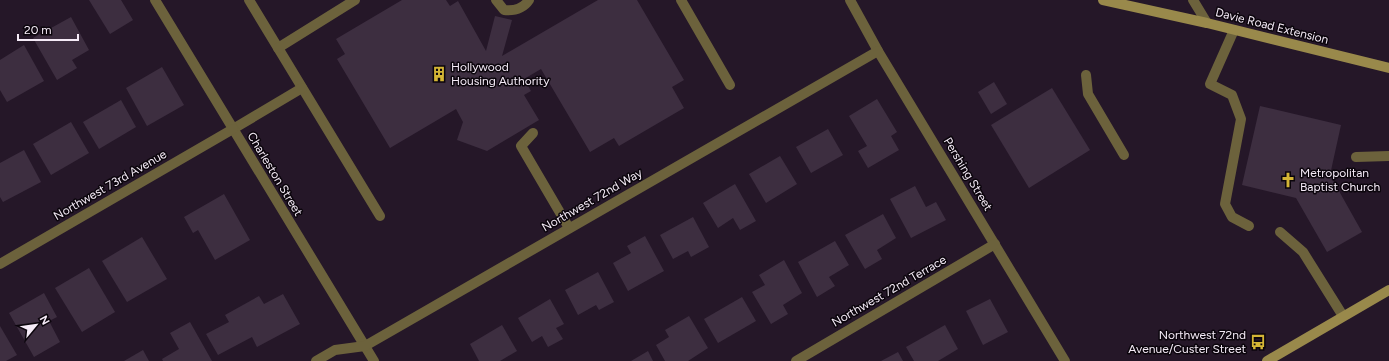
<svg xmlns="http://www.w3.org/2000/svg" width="1389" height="361" font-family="Figtree,sans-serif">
	<rect width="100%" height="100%" fill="#251728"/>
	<!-- building -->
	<g fill="#3d2e40">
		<polygon points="89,0 121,0 133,20 110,34"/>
		<polygon points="402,0 446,0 450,6 458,1 486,51 495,16 512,20 502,56 598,0 637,0 684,80 672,87 684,108 619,146 614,138 590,152 541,69 524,79 531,91 524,95 539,120 487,151 457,140 463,122 456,109 390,148 337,59 345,54 336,39"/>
		<polygon points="71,17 89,50 72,60 77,68 57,80 33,38"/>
		<polygon points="24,45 44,81 7,102 0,90 0,60"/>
		<polygon points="162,67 184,105 147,126 126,88"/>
		<polygon points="994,82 1007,104 991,114 978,92"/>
		<polygon points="1052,88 1090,150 1029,188 991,125"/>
		<polygon points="877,99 897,132 891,136 899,150 868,168 858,151 867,146 849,116"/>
		<polygon points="121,100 136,127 99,149 83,122"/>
		<polygon points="1260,106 1341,125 1330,175 1362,232 1327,252 1296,198 1242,185"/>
		<polygon points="71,122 89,153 51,175 33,144"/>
		<polygon points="828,129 843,155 811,173 796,147"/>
		<polygon points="24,150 41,182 3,202 0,197 0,163"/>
		<polygon points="780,156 797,184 766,203 749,174"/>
		<polygon points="735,184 756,221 740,230 733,218 718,228 703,203"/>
		<polygon points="915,186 926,207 936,202 946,220 911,238 890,199"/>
		<polygon points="224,194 250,240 215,260 198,230 193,233 184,217"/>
		<polygon points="883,214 896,238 877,250 882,259 865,269 845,235"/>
		<polygon points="693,217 709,247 691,257 688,251 673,259 660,235"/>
		<polygon points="645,236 664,271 628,291 613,263 631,253 627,246"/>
		<polygon points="142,237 167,279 127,302 102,261"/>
		<polygon points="835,241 849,265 829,277 835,286 817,297 798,262"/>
		<polygon points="784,260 802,293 783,305 788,314 771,324 752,292 765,285 759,275"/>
		<polygon points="89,268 115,312 82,332 55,288"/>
		<polygon points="598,272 614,302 599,310 596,305 578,315 565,290"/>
		<polygon points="44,293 57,317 49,321 60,342 34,357 9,313"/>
		<polygon points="283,294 300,324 257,347 252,337 218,355 206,334 229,322 225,315 259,296 264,304"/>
		<polygon points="742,297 756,321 718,343 704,319"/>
		<polygon points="550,299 564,324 556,328 563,339 548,347 542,336 532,342 518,318"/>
		<polygon points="990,299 1008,332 983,345 966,311"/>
		<polygon points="689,316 708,348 688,361 665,361 656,345 669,337 665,330"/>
		<polygon points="190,322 212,361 163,361 162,359 179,349 170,333"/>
		<polygon points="502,325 517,351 500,361 479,361 470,344"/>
		<polygon points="945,325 958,349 938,361 914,361 906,347"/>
		<polygon points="0,326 17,355 6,361 0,361"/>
		<polygon points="143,350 149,361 124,361"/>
		<polygon points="648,351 653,361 631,361"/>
		<polygon points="898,352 903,361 881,361"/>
	</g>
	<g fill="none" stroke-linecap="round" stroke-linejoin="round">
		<!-- lane -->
		<g stroke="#6c623c" stroke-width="10">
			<polyline points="249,0 380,216"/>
			<path d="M496 0 504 10C515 11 523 9 529 0"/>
			<polyline points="681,0 730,85"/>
			<polyline points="1234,30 1210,84 1232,95 1241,119 1225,204 1232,217 1249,226"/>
			<polyline points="278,48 355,0"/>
			<polyline points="1086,75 1088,94 1124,155"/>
			<polyline points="233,129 302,88"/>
			<polyline points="533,133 521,146 569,228"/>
			<polyline points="1356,157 1389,156"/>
			<polyline points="1280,232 1303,252 1343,316"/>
		</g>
		<!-- street -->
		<g stroke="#6c623c" stroke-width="10">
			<polyline points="155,0 374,361"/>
			<polyline points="850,0 878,51 1065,361"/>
			<polyline points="1193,0 1207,23"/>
			<polyline points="0,264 233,129"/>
			<polyline points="316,361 335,350 365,346 878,51"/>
			<polyline points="796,361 995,244"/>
		</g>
		<!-- secondary -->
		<g stroke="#99894b" stroke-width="10">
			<polyline points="1103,0 1207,23 1389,68"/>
			<polyline points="1267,361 1389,290"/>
		</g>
	</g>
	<!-- icons -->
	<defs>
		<symbol id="building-bare" viewBox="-9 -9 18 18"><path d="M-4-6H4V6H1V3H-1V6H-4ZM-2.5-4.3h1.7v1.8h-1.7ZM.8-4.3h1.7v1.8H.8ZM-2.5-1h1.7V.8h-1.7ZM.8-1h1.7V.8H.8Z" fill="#d4b535" stroke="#0b050c" stroke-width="2.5" paint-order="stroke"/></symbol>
		<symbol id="church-bare" viewBox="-9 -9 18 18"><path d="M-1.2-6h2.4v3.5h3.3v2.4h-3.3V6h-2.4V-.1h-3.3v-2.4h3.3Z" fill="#d4b535" stroke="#0b050c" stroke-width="2.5" paint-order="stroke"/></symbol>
		<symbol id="bus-bare" viewBox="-9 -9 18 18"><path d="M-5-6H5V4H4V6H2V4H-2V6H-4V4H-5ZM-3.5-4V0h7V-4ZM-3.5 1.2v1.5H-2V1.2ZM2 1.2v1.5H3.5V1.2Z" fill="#d4b535" stroke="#0b050c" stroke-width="2.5" paint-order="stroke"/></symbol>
	</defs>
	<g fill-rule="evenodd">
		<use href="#building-bare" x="428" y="63" width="22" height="22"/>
		<use href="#church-bare" x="1277" y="169" width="22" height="22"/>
		<use href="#bus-bare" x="1247" y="331" width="22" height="22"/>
	</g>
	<g text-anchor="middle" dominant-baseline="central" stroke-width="3" stroke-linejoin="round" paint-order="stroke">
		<!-- street labels -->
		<g font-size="12" fill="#f5ebf7" stroke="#0b050c">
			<text transform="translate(1272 26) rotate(14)">Davie Road Extension</text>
			<text transform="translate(275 174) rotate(59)">Charleston Street</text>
			<text transform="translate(968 174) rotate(59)">Pershing Street</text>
			<text transform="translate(110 185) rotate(-30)">Northwest 73rd Avenue</text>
			<text transform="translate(592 200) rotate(-30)">Northwest 72nd Way</text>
			<text transform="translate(889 291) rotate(-30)">Northwest 72nd Terrace</text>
		</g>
		<!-- poi labels -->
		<g font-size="12" fill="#f5ebf7" stroke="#0b050c" text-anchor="start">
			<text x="451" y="67">Hollywood<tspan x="451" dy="14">Housing Authority</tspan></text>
			<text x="1300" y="173">Metropolitan<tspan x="1300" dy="14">Baptist Church</tspan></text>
			<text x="1246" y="335" text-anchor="end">Northwest 72nd<tspan x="1246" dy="14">Avenue/Custer Street</tspan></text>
		</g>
	</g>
	<!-- north arrow -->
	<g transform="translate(36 325) rotate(61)" stroke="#0b050c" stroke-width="3" paint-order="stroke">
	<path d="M0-3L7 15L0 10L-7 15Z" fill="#f5ebf7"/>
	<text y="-6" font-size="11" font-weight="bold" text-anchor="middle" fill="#f5ebf7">N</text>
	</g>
	<!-- scale -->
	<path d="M18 34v6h60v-6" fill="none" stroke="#f5ebf7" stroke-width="2"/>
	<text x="24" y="34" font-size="12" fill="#f5ebf7" stroke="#0b050c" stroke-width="3" paint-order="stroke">20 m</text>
</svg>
